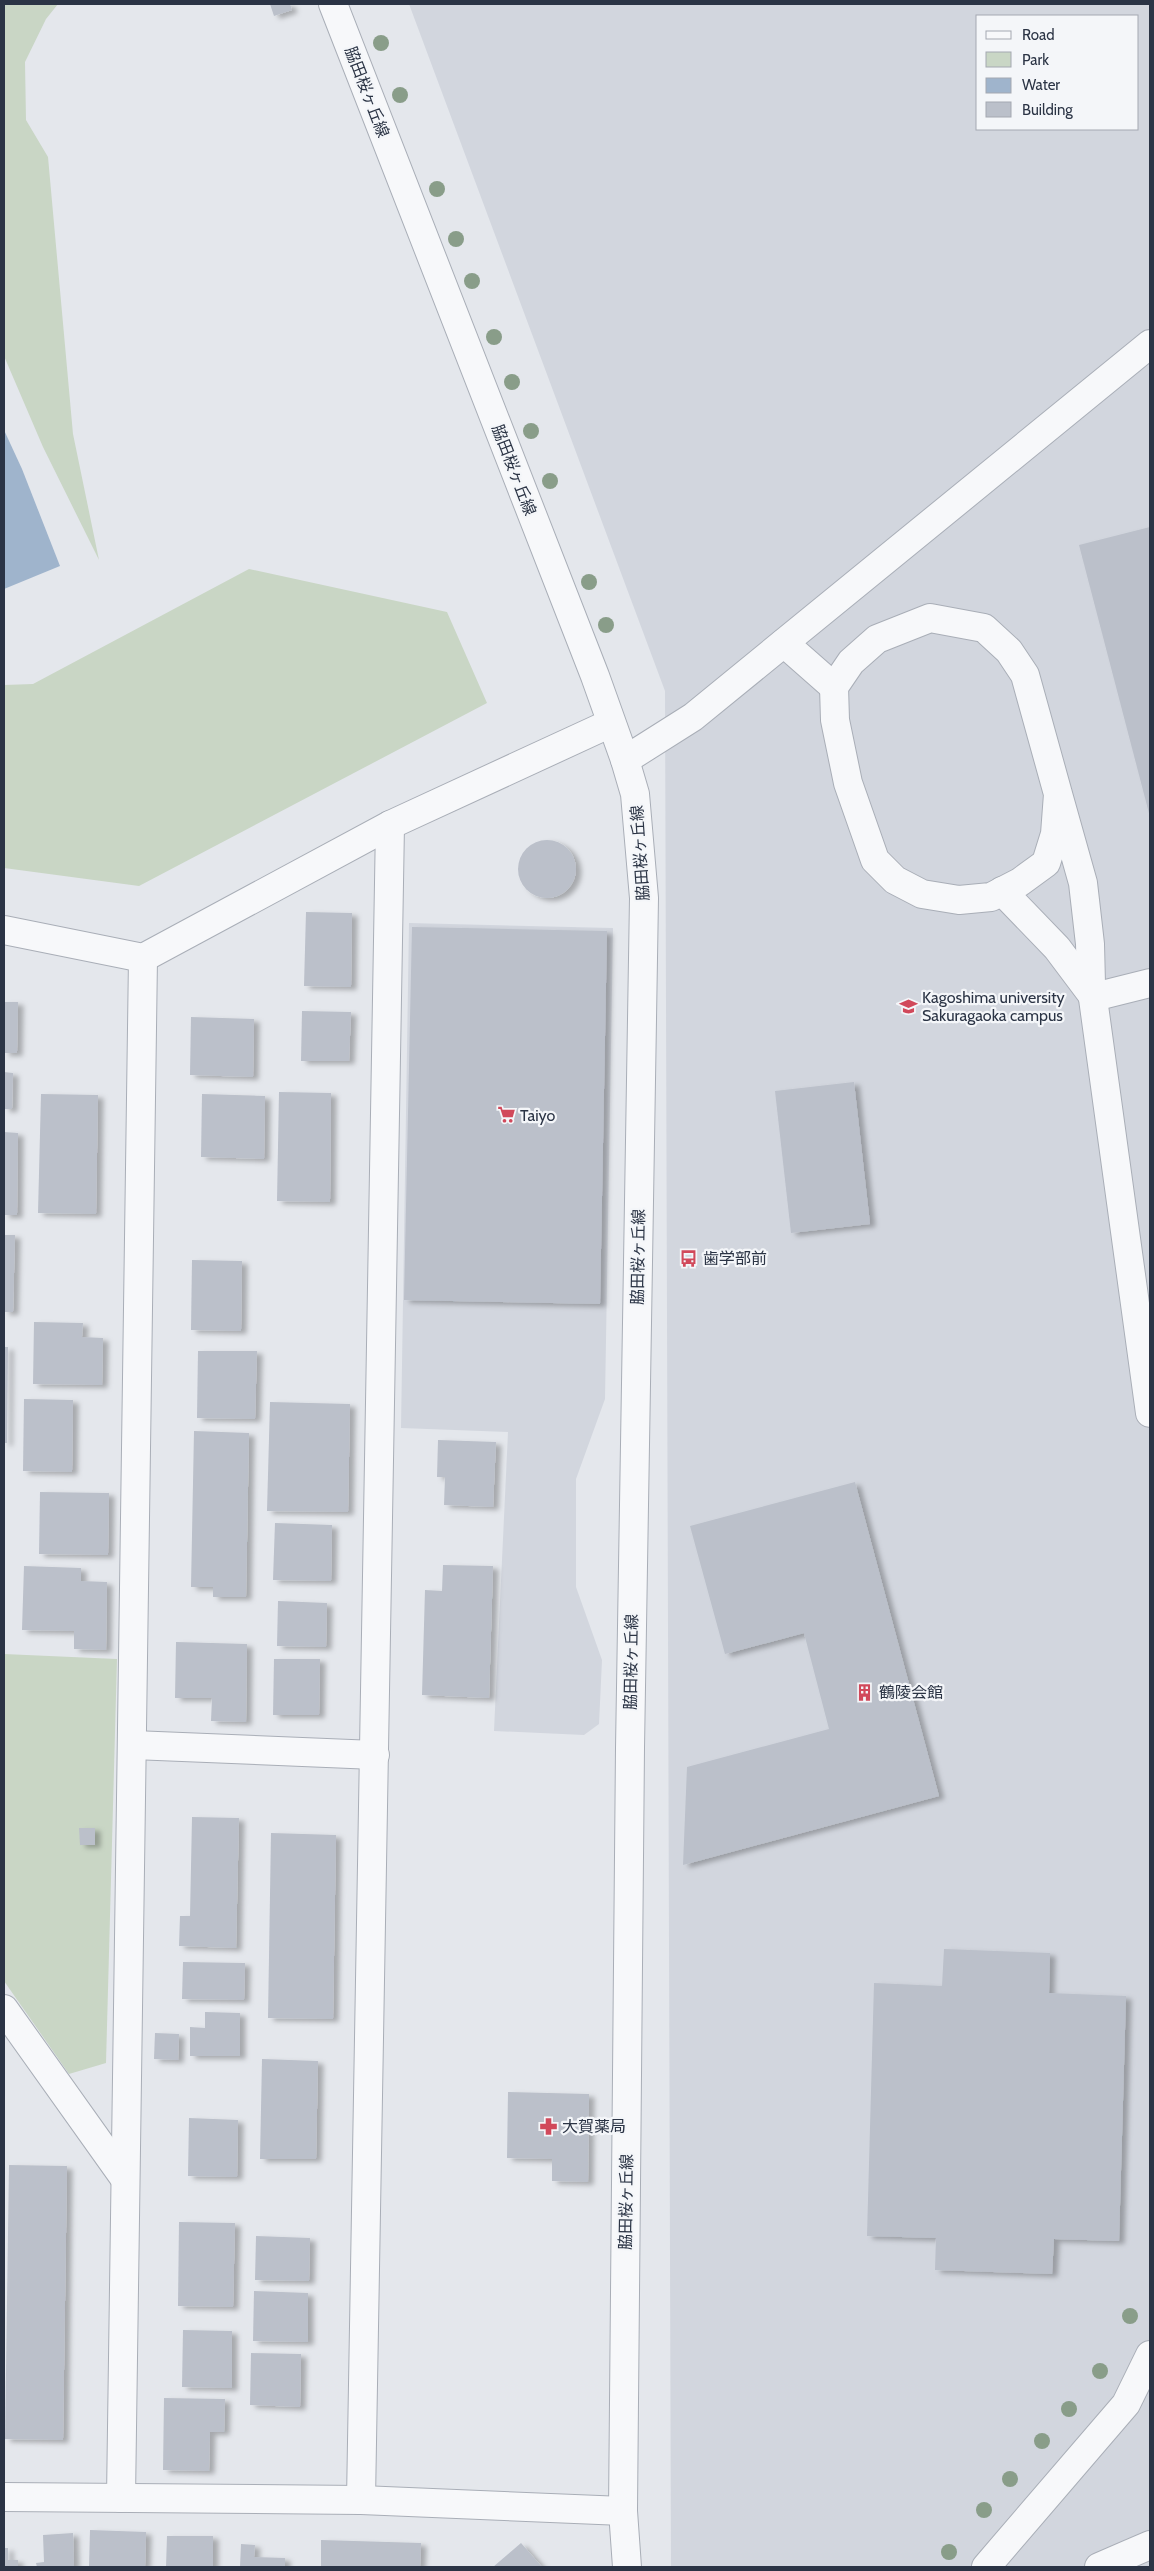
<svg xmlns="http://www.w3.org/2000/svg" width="1154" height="2571" font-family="Cabin,'Noto Sans JP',sans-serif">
	<defs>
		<filter id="shadow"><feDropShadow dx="5.5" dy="3" stdDeviation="2.5" flood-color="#0004"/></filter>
	</defs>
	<rect width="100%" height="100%" fill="#e4e7ec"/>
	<!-- built -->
	<g fill="#d2d6de" fill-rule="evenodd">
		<path d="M409 4H1150V2567H671L665 691ZM978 16H1138V129H978Z"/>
		<polygon points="409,923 613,928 605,1399 576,1479 576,1587 602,1660 599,1724 584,1735 494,1731 508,1432 401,1428"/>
	</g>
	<!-- green -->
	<g fill="#c9d6c5">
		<polygon points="4,4 58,4 46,19 25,62 26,120 48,157 73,434 99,560 43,447 4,356"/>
		<polygon points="249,569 447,612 487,703 139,886 4,868 4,685 33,684"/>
		<polygon points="4,1654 117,1659 106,2063 69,2074 4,1981"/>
	</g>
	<!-- water -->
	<polygon fill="#9fb4cc" points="4,430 22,469 60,566 4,589"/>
	<!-- building -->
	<g fill="#bbc0ca" filter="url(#shadow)">
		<polygon points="270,4 290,4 292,10 274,16"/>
		<polygon points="1150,527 1150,817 1079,545"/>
		<circle cx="547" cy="869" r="29"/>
		<polygon points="306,912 352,913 351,987 304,986"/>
		<polygon points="412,927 607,931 600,1304 404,1300"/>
		<polygon points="4,1002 18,1002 17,1053 4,1053"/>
		<polygon points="302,1011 351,1012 349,1061 301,1061"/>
		<polygon points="191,1017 254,1019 253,1077 190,1075"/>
		<polygon points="4,1072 13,1073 12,1109 4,1109"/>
		<polygon points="854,1082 870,1224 791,1233 775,1091"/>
		<polygon points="279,1092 331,1093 330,1202 277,1201"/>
		<polygon points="41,1094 98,1095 96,1214 38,1213"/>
		<polygon points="202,1094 265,1096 264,1159 201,1157"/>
		<polygon points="4,1132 18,1133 17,1215 4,1215"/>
		<polygon points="4,1235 15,1235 13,1312 4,1312"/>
		<polygon points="192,1260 242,1261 241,1331 191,1330"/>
		<polygon points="34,1322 83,1323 82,1337 103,1338 102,1385 33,1384"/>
		<polygon points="4,1347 8,1347 7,1443 4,1443"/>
		<polygon points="198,1351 257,1351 255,1419 197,1418"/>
		<polygon points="24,1399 73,1400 72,1472 23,1471"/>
		<polygon points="270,1402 350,1404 348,1512 267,1511"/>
		<polygon points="194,1431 249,1433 246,1597 213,1597 213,1587 191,1587"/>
		<polygon points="438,1440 496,1442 493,1507 444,1505 445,1477 437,1477"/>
		<polygon points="855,1482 939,1796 683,1865 687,1767 829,1729 804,1633 725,1654 690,1526"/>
		<polygon points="40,1492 109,1493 108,1555 39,1554"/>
		<polygon points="275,1523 332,1525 331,1581 273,1580"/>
		<polygon points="443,1565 493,1566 489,1698 422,1695 425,1590 442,1591"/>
		<polygon points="24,1566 81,1568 81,1581 107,1582 106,1650 74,1649 74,1631 22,1630"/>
		<polygon points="278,1601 327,1603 326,1647 277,1646"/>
		<polygon points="176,1642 247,1644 246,1722 211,1721 212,1698 175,1698"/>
		<polygon points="274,1659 320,1659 319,1715 273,1715"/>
		<polygon points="192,1817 239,1818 236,1948 179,1946 180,1916 190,1916"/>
		<polygon points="79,1828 95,1828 95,1845 80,1845"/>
		<polygon points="271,1833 336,1835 333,2019 268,2018"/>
		<polygon points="944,1949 1050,1953 1049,1993 1126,1996 1119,2241 1054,2239 1052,2274 935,2270 936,2238 867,2236 874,1983 942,1986"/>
		<polygon points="183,1962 245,1963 244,2000 182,1999"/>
		<polygon points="205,2012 240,2013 240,2056 190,2056 190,2027 205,2028"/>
		<polygon points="155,2033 179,2034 178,2060 154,2059"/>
		<polygon points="262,2059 318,2061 316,2159 260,2159"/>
		<polygon points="508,2092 589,2094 588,2182 552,2181 552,2159 507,2158"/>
		<polygon points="189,2118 238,2120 237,2177 188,2176"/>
		<polygon points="9,2165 67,2166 63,2440 5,2439"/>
		<polygon points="179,2222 235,2223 233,2307 178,2306"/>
		<polygon points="256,2236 310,2238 309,2281 255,2280"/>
		<polygon points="254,2291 308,2293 308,2342 253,2341"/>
		<polygon points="183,2330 232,2331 232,2388 182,2387"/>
		<polygon points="251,2353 301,2354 300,2407 250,2405"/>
		<polygon points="164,2398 225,2399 224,2432 210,2432 209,2471 163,2470"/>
		<polygon points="90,2530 146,2532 145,2567 89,2567"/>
		<polygon points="73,2533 74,2567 37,2567 36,2563 44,2562 43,2535"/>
		<polygon points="167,2536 213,2536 213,2567 166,2567"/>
		<polygon points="321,2540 421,2543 420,2567 321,2567"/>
		<polygon points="521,2543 542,2567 493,2567"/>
		<polygon points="241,2544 255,2545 254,2557 285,2558 285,2567 240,2567"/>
		<polygon points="4,2548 8,2548 8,2560 18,2560 18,2567 4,2567"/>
	</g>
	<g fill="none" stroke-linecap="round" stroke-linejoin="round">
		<defs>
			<g id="minor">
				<polyline points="333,4 595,676 625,760 635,794 644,898 630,1748 623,2511 627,2567"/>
				<polyline points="784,643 834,687"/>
				<polyline points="625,760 693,717 1150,344"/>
				<polyline points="1058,794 1055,834 1046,863 1020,882 991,897 959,900 922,894 895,880 875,860 848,783 835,720 834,687 851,662 877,639 930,618 984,628 1009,651 1025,675 1058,794 1083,883 1090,944 1091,984 1150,1413"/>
				<polyline points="1002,891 1057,948 1093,996"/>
				<polyline points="4,930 143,958 390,825 611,723"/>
				<polyline points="1094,997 1150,983"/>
				<polyline points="133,1745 375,1755"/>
				<polyline points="4,2009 125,2179"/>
				<polyline points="4,2497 361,2500 623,2511"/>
				<polyline points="121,2498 143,958"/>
				<polyline points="361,2500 390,825"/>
				<polyline points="986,2567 1126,2404 1150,2355"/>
				<polyline points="1099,2567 1150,2545"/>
			</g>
		</defs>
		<!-- minor casing -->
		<use href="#minor" stroke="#a9aeb7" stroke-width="30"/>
		<!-- minor -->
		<use href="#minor" stroke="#f7f8fa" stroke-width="28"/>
	</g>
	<!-- trees -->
	<g fill="#899d89">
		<circle cx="381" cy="43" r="8"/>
		<circle cx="400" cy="95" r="8"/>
		<circle cx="437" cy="189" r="8"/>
		<circle cx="456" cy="239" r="8"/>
		<circle cx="472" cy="281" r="8"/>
		<circle cx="494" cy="337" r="8"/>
		<circle cx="512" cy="382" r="8"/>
		<circle cx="531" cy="431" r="8"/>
		<circle cx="550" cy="481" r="8"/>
		<circle cx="589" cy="582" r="8"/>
		<circle cx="606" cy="625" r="8"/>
		<circle cx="1130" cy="2316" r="8"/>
		<circle cx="1100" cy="2371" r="8"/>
		<circle cx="1069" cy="2409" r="8"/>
		<circle cx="1042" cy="2441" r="8"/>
		<circle cx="1010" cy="2479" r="8"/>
		<circle cx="984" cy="2510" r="8"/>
		<circle cx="949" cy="2552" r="8"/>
	</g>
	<!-- icons -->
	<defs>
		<symbol id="university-bare" viewBox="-9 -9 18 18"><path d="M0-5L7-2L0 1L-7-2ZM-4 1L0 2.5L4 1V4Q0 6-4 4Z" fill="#d1495b" stroke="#f4f6f9" stroke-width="2.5" paint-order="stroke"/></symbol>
		<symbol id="supermarket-bare" viewBox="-9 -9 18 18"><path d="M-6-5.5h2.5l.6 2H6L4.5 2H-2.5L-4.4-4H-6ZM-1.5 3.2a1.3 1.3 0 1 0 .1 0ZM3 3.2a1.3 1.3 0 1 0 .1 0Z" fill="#d1495b" stroke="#f4f6f9" stroke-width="2.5" paint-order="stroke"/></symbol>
		<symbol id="bus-bare" viewBox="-9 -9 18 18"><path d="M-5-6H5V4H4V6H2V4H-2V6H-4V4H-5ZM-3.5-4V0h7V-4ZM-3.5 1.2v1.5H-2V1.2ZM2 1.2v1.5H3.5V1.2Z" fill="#d1495b" stroke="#f4f6f9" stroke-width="2.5" paint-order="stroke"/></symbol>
		<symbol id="building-bare" viewBox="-9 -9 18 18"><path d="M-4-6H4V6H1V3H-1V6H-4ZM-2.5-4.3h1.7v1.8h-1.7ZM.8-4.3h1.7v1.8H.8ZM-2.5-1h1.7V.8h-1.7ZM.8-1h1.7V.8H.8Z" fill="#d1495b" stroke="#f4f6f9" stroke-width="2.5" paint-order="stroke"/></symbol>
		<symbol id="pharmacy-bare" viewBox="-9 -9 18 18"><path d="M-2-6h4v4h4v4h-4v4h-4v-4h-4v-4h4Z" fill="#d1495b" stroke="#f4f6f9" stroke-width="2.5" paint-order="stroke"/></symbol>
	</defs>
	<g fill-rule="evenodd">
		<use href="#university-bare" x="896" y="994" width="25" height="25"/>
		<use href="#supermarket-bare" x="494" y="1102" width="25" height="25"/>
		<use href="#bus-bare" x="676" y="1246" width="25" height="25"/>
		<use href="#building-bare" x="852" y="1680" width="25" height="25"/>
		<use href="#pharmacy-bare" x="536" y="2114" width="25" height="25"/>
	</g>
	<g text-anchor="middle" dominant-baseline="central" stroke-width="4.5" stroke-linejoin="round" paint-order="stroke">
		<!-- street labels -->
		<g font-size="16" fill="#2b3445" stroke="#f4f6f9">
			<text transform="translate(367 92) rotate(69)">脇田桜ヶ丘線</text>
			<text transform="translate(514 470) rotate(69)">脇田桜ヶ丘線</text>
			<text transform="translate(640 853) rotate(-94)">脇田桜ヶ丘線</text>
			<text transform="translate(638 1257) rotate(-89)">脇田桜ヶ丘線</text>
			<text transform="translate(631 1662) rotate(-89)">脇田桜ヶ丘線</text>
			<text transform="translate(626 2202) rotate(-89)">脇田桜ヶ丘線</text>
		</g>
		<!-- poi labels -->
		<g font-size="16" fill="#2b3445" stroke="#f4f6f9" text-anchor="start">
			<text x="922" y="997">Kagoshima university<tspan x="922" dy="18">Sakuragaoka campus</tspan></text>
			<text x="520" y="1115">Taiyo</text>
			<text x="703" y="1258">歯学部前</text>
			<text x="879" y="1692">鶴陵会館</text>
			<text x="562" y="2126">大賀薬局</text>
		</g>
	</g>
	<!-- border -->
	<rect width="1154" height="2571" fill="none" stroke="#2b3445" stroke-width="10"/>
	<!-- legend -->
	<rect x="976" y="15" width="162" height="115" fill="#f4f6f9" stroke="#a4a8b1"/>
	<rect x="986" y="31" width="25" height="8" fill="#f7f8fa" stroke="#a4a8b1"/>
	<text x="1022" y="40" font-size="15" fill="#2b3445">Road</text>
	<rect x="986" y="52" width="25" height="15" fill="#c9d6c5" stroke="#a4a8b1"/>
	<text x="1022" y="65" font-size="15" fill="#2b3445">Park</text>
	<rect x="986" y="78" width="25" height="15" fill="#9fb4cc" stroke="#a4a8b1"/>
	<text x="1022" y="90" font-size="15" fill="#2b3445">Water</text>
	<rect x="986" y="102" width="25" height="15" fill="#bbc0ca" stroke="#a4a8b1"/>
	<text x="1022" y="115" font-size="15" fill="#2b3445">Building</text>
</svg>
